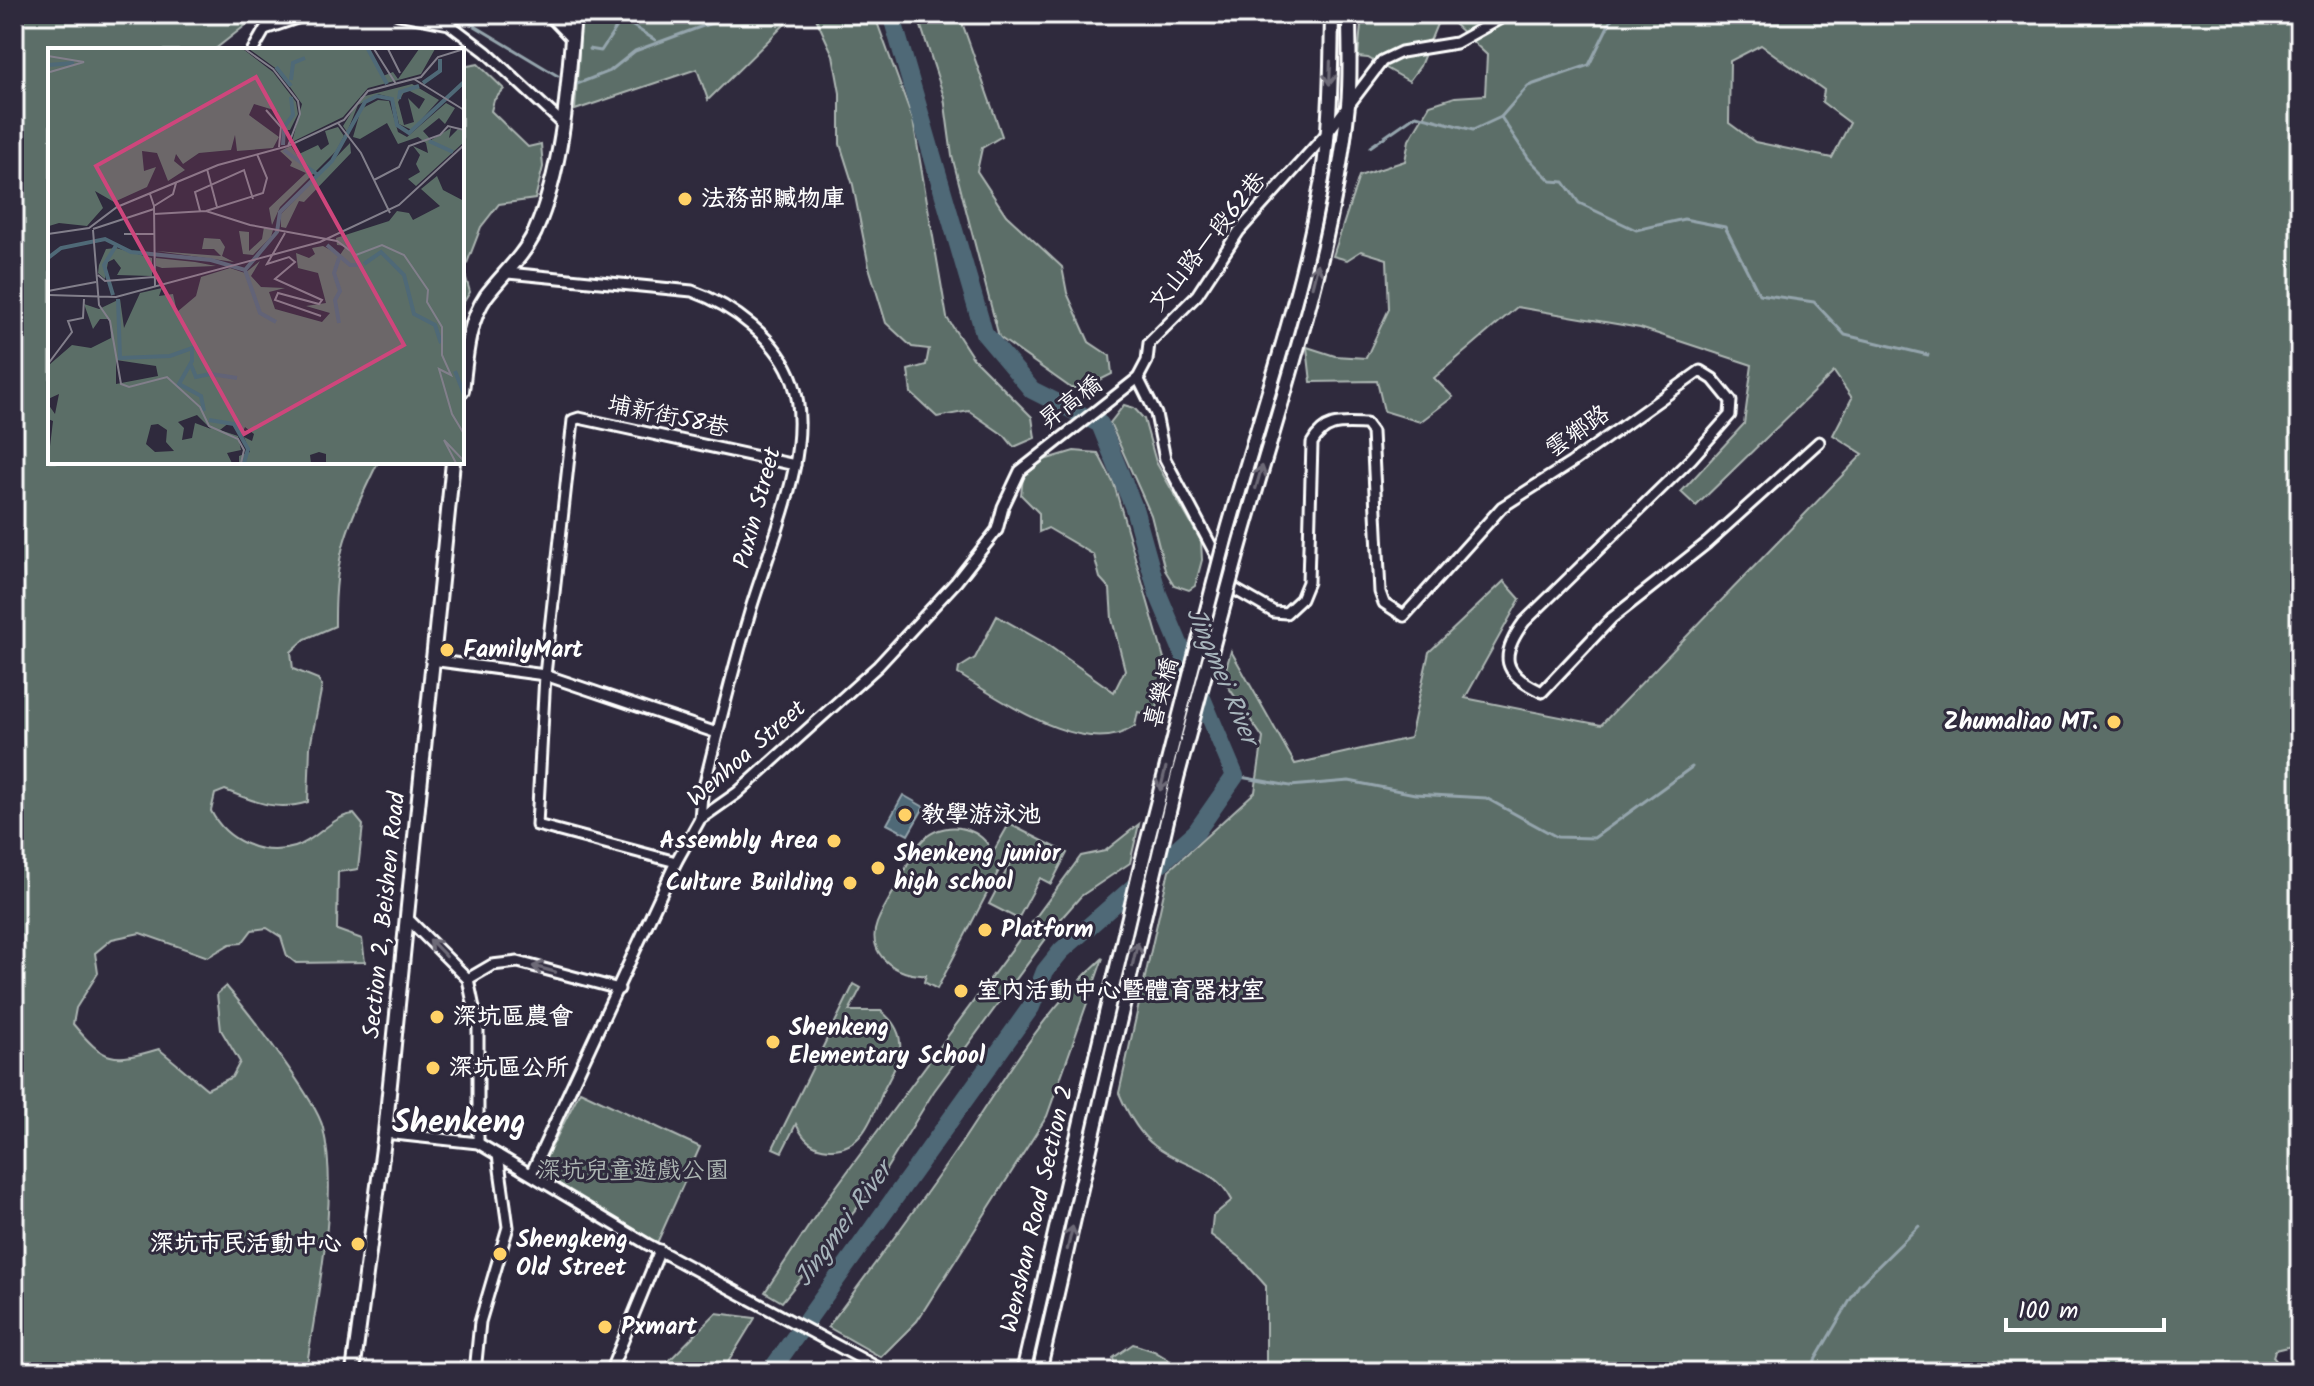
<svg xmlns="http://www.w3.org/2000/svg" width="2314" height="1386" font-family="Kalam,'LXGW WenKai TC',sans-serif">
	<rect width="100%" height="100%" fill="#2f2a3d"/>
	<filter id="ink" filterUnits="userSpaceOnUse"><feTurbulence type="fractalNoise" baseFrequency=".0125" numOctaves="2"/><feDisplacementMap in="SourceGraphic" scale="16" xChannelSelector="R" yChannelSelector="G"/><feConvolveMatrix kernelMatrix="1 2 1 2 8 2 1 2 1" color-interpolation-filters="sRGB"/></filter>
	<g filter="url(#ink)">
		<!-- green -->
		<g fill="#5b6e67" stroke="#adb6b3" stroke-width="2" fill-rule="evenodd">
			<path d="M14 14H260L214 50H50V462H378C347 526 334 554 335 626L305 639 291 652 293 669 318 679 322 686 310 747 308 802C277 812 255 802 225 790L215 794 211 811C226 841 262 857 295 847 318 840 331 816 354 814L363 825 358 869 338 872 337 930 362 939 365 962 296 963 287 956 281 937 267 928 252 930 242 943 230 944 208 957 140 933 112 939 95 953 98 973 76 1008 73 1024C105 1062 112 1063 159 1049L207 1089 232 1077 240 1062 221 1030 217 994 226 986C247 1010 317 1101 323 1128 340 1200 316 1298 306 1372H14Z"/>
			<polygon points="664,14 874,14 913,120 947,318 973,358 1032,417 1035,438 1014,447 1005,436 969,411 937,417 911,393 908,370 926,365 929,349 912,347 886,323 869,267 853,185 840,144 840,93 833,55 814,14 788,21 708,100 697,69 575,110 581,21"/>
			<polygon points="917,14 959,14 1002,136 982,148 977,171 1006,215 1062,267 1067,293 1089,342 1110,356 1112,374 1084,388 1071,388 999,337 952,156 944,97"/>
			<path d="M1362 14H2300V1344L2275 1350 2273 1357 2283 1369 2292 1372H1266V1286L1241 1258 1211 1235 1213 1216 1232 1200C1214 1166 1183 1168 1155 1146 1139 1134 1127 1112 1119 1093L1169 870 1255 792 1263 738 1223 679 1231 651 1295 764 1410 738 1429 652 1504 581 1520 599 1465 698 1601 725 1863 454 1833 435 1852 398 1834 372 1696 506 1681 492 1744 424 1752 365 1640 328 1517 307 1434 378 1453 397 1420 422 1384 411 1377 381 1311 382 1307 347 1335 356 1366 358 1389 309 1387 259 1361 251 1347 260 1333 256 1359 176 1405 161 1409 140 1430 105 1455 97 1485 95 1487 55 1452 22 1437 24 1420 66 1409 81 1368 58 1358 57ZM1761 45 1824 90 1822 102 1850 123 1832 158 1755 142 1729 123 1730 61Z"/>
			<polygon points="478,64 504,89 494,100 491,111 528,147 541,144 543,167 535,199 499,204 481,227 464,271 470,292 462,305 462,67"/>
			<polygon points="1124,405 1134,408 1144,419 1156,462 1201,541 1202,560 1195,586 1189,590 1174,585 1165,570 1151,515 1110,423"/>
			<path d="M1074 451 1098 453 1114 484 1167 669 1155 716 1138 712 1135 726C1086 761 1002 700 958 674L959 668 975 658 997 616 1045 643 1114 692 1125 670 1112 619 1110 589 1100 578 1094 555 1048 528 1039 532V513L1021 495 1023 477 1044 460Z"/>
			<path d="M1009 824 1067 853 1051 884 1040 878 1018 919 989 904 1011 862 1005 859 937 989 924 982 926 975C898 977 865 955 877 923 883 908 893 893 901 879 908 865 914 847 926 837 948 819 985 828 992 854Z"/>
			<polygon points="1139,824 1130,863 1081,896 1059,921 934,1091 879,1181 782,1302 765,1292 822,1206 1081,856 1105,851"/>
			<path d="M1103 958 1047 1116 917 1321 881 1357 828 1327C872 1267 918 1207 960 1145 1005 1078 1041 1013 1103 958Z"/>
			<path d="M854 984 861 988 849 1011H881C891 1019 899 1028 900 1042 902 1058 891 1075 884 1089 873 1115 863 1151 829 1149 811 1148 803 1138 796 1124L782 1152 773 1148Z"/>
			<polygon points="580,1091 700,1147 657,1243 539,1172"/>
			<polygon points="716,1313 755,1318 722,1372 658,1372"/>
			<polygon points="1133,1344 1154,1351 1189,1372 1116,1372 1113,1358"/>
		</g>
		<!-- water -->
		<polygon fill="#4f6977" stroke="#95a5ad" stroke-width="2" points="903,795 924,807 908,835 887,824"/>
		<g fill="none" stroke-linecap="round" stroke-linejoin="round">
			<!-- stream -->
			<g stroke="#95a5ad" stroke-width="3">
				<polyline points="455,14 558,76"/>
				<polyline points="589,49 601,51 618,25 625,21 655,40"/>
				<polyline points="577,84 610,71 635,51 714,22 725,14"/>
				<polyline points="1501,117 1529,159 1551,181 1564,182 1579,203 1636,230 1684,219 1725,227 1759,294 1814,302 1845,335 1928,355"/>
				<polyline points="1370,147 1416,115 1473,130 1501,117 1528,86 1589,65 1614,14"/>
				<polyline points="1235,776 1290,786 1349,781 1415,794 1486,798 1557,837 1594,838 1692,767"/>
				<polyline points="1808,1372 1859,1285 1919,1226"/>
			</g>
			<!-- river -->
			<polyline stroke="#4f6977" stroke-width="18" points="770,1372 1031,1007 1045,971 1061,951 1196,832 1235,776 1158,594 1134,508 1100,424 1032,390 984,333 891,14"/>
			<defs>
				<g id="minor">
					<polyline points="398,14 449,24 486,52 562,123"/>
					<polyline points="253,50 265,29 309,14"/>
					<path d="M508 273 692 291C732 305 779 340 793 382 816 449 769 546 750 612 732 672 717 734 702 795L700 819"/>
					<path d="M1138 378 1156 414 1165 459 1234 589 1274 612 1286 613 1301 599 1308 582 1312 443C1325 420 1342 423 1366 424L1372 432 1380 592 1384 603 1404 616 1502 507 1571 463 1700 371 1713 379 1731 401 1730 415 1691 459 1524 622C1499 656 1502 674 1542 692L1612 618 1707 543 1819 442"/>
					<polyline points="431,660 545,675 717,733"/>
					<polyline points="676,862 537,825 545,675 573,420 579,418 795,465"/>
					<polyline points="407,918 468,979 478,1027 478,1143"/>
					<polyline points="468,979 492,965 518,962 619,989"/>
					<polyline points="385,1133 478,1143 647,1244 886,1372"/>
					<polyline points="531,1174 676,862 700,819 737,793 878,666 956,582 997,530 1003,507 1020,471 1138,378 1147,361 1149,343 1197,295 1239,231 1329,131 1382,61 1401,52 1456,43 1508,14"/>
					<polyline points="475,1372 480,1322 508,1227 498,1155"/>
					<polyline points="610,1372 660,1250"/>
				</g>
				<g id="secondary">
					<polyline points="550,14 572,37"/>
					<path d="M462 391C466 358 467 324 486 296 502 275 523 257 535 232 564 166 568 85 574 14"/>
					<path d="M1225 540C1258 421 1301 301 1322 179 1331 125 1331 69 1332 14"/>
					<path d="M1238 552C1278 408 1333 255 1348 105 1351 75 1349 44 1349 14"/>
					<polyline points="353,1372 385,1133 453,462"/>
					<polyline points="1023,1372 1096,1056"/>
					<polyline points="1039,1372 1111,1057"/>
				</g>
			</defs>
			<!-- minor casing -->
			<use href="#minor" stroke="#fff" stroke-width="15"/>
			<!-- secondary casing -->
			<use href="#secondary" stroke="#fff" stroke-width="18"/>
			<!-- minor -->
			<use href="#minor" stroke="#2f2a3d" stroke-width="9"/>
			<!-- secondary -->
			<use href="#secondary" stroke="#2f2a3d" stroke-width="12"/>
			<defs>
				<g id="secondary-bridge">
					<polyline points="1096,1056 1140,870 1225,540"/>
					<polyline points="1111,1057 1177,778 1238,552"/>
				</g>
			</defs>
			<!-- secondary-bridge casing -->
			<use href="#secondary-bridge" stroke="#fff" stroke-width="18" stroke-linecap="butt"/>
			<!-- secondary-bridge -->
			<use href="#secondary-bridge" stroke="#2f2a3d" stroke-width="12"/>
		</g>
		<!-- one-way arrows -->
		<defs><path id="oneway-shaft" d="M-6 0H5M1.5-3L5.5 0L1.5 3" fill="none" stroke-width="1.6" stroke-linecap="round" stroke-linejoin="round" transform="scale(2)"/></defs>
		<g stroke="#6d6a77">
			<use href="#oneway-shaft" transform="translate(1330 73) rotate(92)"/>
			<use href="#oneway-shaft" transform="translate(1315 275) rotate(-76)"/>
			<use href="#oneway-shaft" transform="translate(1259 477) rotate(-74)"/>
			<use href="#oneway-shaft" transform="translate(1163 779) rotate(104)"/>
			<use href="#oneway-shaft" transform="translate(438 948) rotate(-134)"/>
			<use href="#oneway-shaft" transform="translate(1135 954) rotate(-77)"/>
			<use href="#oneway-shaft" transform="translate(544 969) rotate(-165)"/>
			<use href="#oneway-shaft" transform="translate(1070 1238) rotate(-77)"/>
		</g>
	</g>
	<!-- markers -->
	<g fill="#ffd166" stroke="#2f2a3d" stroke-width="3">
		<circle cx="685" cy="199" r="8"/>
		<circle cx="447" cy="650" r="8"/>
		<circle cx="2114" cy="722" r="8"/>
		<circle cx="905" cy="815" r="8"/>
		<circle cx="834" cy="841" r="8"/>
		<circle cx="878" cy="868" r="8"/>
		<circle cx="850" cy="883" r="8"/>
		<circle cx="985" cy="930" r="8"/>
		<circle cx="961" cy="991" r="8"/>
		<circle cx="437" cy="1017" r="8"/>
		<circle cx="773" cy="1042" r="8"/>
		<circle cx="433" cy="1068" r="8"/>
		<circle cx="358" cy="1244" r="8"/>
		<circle cx="500" cy="1254" r="8"/>
		<circle cx="605" cy="1327" r="8"/>
	</g>
	<g text-anchor="middle" dominant-baseline="central" stroke-width="6" stroke-linejoin="round" paint-order="stroke">
		<!-- poi labels -->
		<g font-size="24" font-weight="bold" fill="#fff" stroke="#2f2a3d" text-anchor="start">
			<text x="701" y="199">法務部贓物庫</text>
			<text x="463" y="650">FamilyMart</text>
			<text x="2098" y="722" text-anchor="end">Zhumaliao MT.</text>
			<text x="921" y="815">教學游泳池</text>
			<text x="818" y="841" text-anchor="end">Assembly Area</text>
			<text x="894" y="854">Shenkeng junior<tspan x="894" dy="28">high school</tspan></text>
			<text x="834" y="883" text-anchor="end">Culture Building</text>
			<text x="1001" y="930">Platform</text>
			<text x="977" y="991">室內活動中心暨體育器材室</text>
			<text x="453" y="1017">深坑區農會</text>
			<text x="789" y="1028">Shenkeng<tspan x="789" dy="28">Elementary School</tspan></text>
			<text x="449" y="1068">深坑區公所</text>
			<text x="516" y="1240">Shengkeng<tspan x="516" dy="28">Old Street</tspan></text>
			<text x="342" y="1244" text-anchor="end">深坑市民活動中心</text>
			<text x="621" y="1327">Pxmart</text>
		</g>
		<!-- street labels -->
		<g font-size="24" fill="#fff" stroke="#2f2a3d">
			<text transform="translate(1208 242) rotate(-51)">文山路一段62巷</text>
			<text transform="translate(1071 403) rotate(-37)">昇高橋</text>
			<text transform="translate(668 417) rotate(12)">埔新街58巷</text>
			<text transform="translate(1578 432) rotate(-35)">雲鄉路</text>
			<text transform="translate(758 508) rotate(-75)">Puxin Street</text>
			<text transform="translate(1162 693) rotate(-75)">喜樂橋</text>
			<text transform="translate(747 754) rotate(-41)">Wenhoa Street</text>
			<text transform="translate(385 915) rotate(-84)">Section 2, Beishen Road</text>
			<text transform="translate(1038 1209) rotate(-77)">Wenshan Road Section 2</text>
		</g>
		<!-- park labels -->
		<g font-size="24" fill="#adb6b3" stroke="#2f2a3d">
			<text x="633" y="1171">深坑兒童遊戲公園</text>
		</g>
		<!-- water labels -->
		<g font-size="26" font-style="italic" fill="#a7b4bb" stroke="#2f2a3d">
			<text transform="translate(1221 676) rotate(67)">Jingmei River</text>
			<text transform="translate(844 1225) rotate(-54)">Jingmei River</text>
		</g>
		<!-- district labels -->
		<g font-size="32" font-weight="bold" fill="#fff" stroke="#2f2a3d">
			<text x="459" y="1123">Shenkeng</text>
		</g>
	</g>
	<!-- overview -->
	<g transform="translate(48 48)">
		<rect width="416" height="416" fill="#2f2a3d"/>
		<path d="M0 1H195L225 24 248 54 250 66 242 82H237L229 63 206 56 201 67 231 89 225 100 189 103 187 87 183 102 151 105 135 116 128 106 126 113 137 122 120 133 109 105 94 103 96 123 108 119 99 139 66 154 47 143 55 160 39 178 11 175 1 178 0 184ZM201 1H320L335 28 345 24 350 31 371 1H387L373 26 320 40 295 69 244 94 254 56 230 22ZM364 36 391 52 364 82 351 76 345 50 330 46 310 57 299 84 295 78 313 49ZM358 41 377 51 371 61 360 50 366 74 356 77 350 54ZM330 52 341 53 350 84 359 89 398 55 407 60 397 76 391 70 375 83 383 92 403 80 401 90 410 81 416 83V94L368 138 360 131 372 124 368 116 372 107 365 98 380 105 378 95 370 89 350 96 339 75 312 91 305 89 313 61ZM290 79 296 88 288 103 232 159 224 177 221 160 258 125 242 118 244 114 232 103 243 98 249 107 270 97 273 102 281 96 277 83ZM302 95 303 105 256 154 251 153 238 180 233 179V166ZM389 128 395 142 416 153V415H278V406L271 404 262 407 263 415H191V408L202 404 196 389 204 393 206 386 197 379 193 388 182 374 172 382 190 388 193 402 179 405 184 415H0L5 373 0 371V356L7 366 11 346 0 351 1 317 24 297 43 300 63 290 62 271H52L45 281 36 256 51 261 72 251 76 280 92 245 114 240 111 248 125 246 129 264 148 248 153 229 182 220 197 225 212 213 203 228 213 239 237 240 221 244 227 261 274 274 282 265 258 258 278 255 270 225 250 220 248 205 261 210 267 206 264 200 275 198 292 207 298 198 289 197 288 190 341 173 349 163 361 165 365 172 392 158 373 141ZM68 312 108 318 110 328 68 336ZM149 367 163 381 147 375 144 390 134 392 136 380 130 374ZM110 376 119 382 118 394 126 403 107 404 98 396 103 377ZM216 179 225 182 223 189 205 207 195 206 191 183 201 184V203L214 191ZM156 190 172 191 177 199 174 208 186 214 108 203 173 208 166 201H154ZM68 200 104 210V228L69 227 73 220 66 211 60 214 57 231 50 225 51 217 58 201ZM108 210 147 214 168 218 114 220 108 218Z" fill="#5b6e67" fill-rule="evenodd"/>
		<path fill="none" stroke="#4f6977" stroke-width="4" d="M320 1 339 36M0 17 26 15M228 19 243 38M243 32 245 15 257 10M375 35 392 23V11M351 51 352 44 371 38M381 93 405 104M235 97 236 79 245 67 243 49M236 102 270 127M279 197 302 217H313M0 210 13 200 57 191 83 204 163 212 197 222 229 184 232 164 284 113 317 54 329 48 344 51 349 77 361 85 416 34M316 216 333 204 356 227 366 266 387 277 393 295M197 222 212 265 228 274M65 247 56 217 69 196M70 251 72 310 122 308 144 300V313L131 336 153 348 156 363M0 274V299M291 275 287 252 292 243 286 225 291 210M143 317 148 329 162 326M407 323 416 346M163 326 189 330M161 372 186 376 200 401 196 415"/>
		<path fill="none" stroke="#827f8b" stroke-width="2" d="M197 1 225 21 250 53 252 66 240 98M326 1 348 36M340 1 352 25M0 8 36 14 2 24M366 31 416 62M218 62 233 79 231 99M290 75 313 105 342 165M159 121 169 159M326 132 351 119 361 98 392 87 400 78 416 82M102 146 106 158 107 239M106 158 125 146 128 135M152 163 147 144 196 122 205 151M158 163 215 145 219 130 209 106M106 166 158 163 202 177 289 193 308 207 334 197 356 207 380 242 379 254 394 279V307L403 327 391 321 404 366 416 386M45 181 106 161M45 182 51 257 62 273 73 336 81 339 119 329 152 359 161 378 190 391 196 402 193 415M237 185 219 216 241 209 247 214 227 231 274 252 271 256 230 245 227 252 273 268M0 186 41 180 69 159 170 117 240 98 296 72 320 43 373 29 390 9 416 1M76 186H106M50 227 57 233 106 229M0 243 48 234M0 247 68 249 272 194 351 157 416 97M0 316 24 284 20 273 35 270 36 251M408 415 396 392 416 413"/>
		<path fill="#ce467c" fill-opacity="0.15" stroke="#ce467c" stroke-width="4" d="M208 29 356 297 196 386 48 118Z"/>
		<rect width="416" height="416" fill="none" stroke="#fff" stroke-width="4"/>
	</g>
	<!-- margin -->
	<rect width="2314" height="1386" fill="none" stroke="#2f2a3d" stroke-width="48"/>
	<rect x="24" y="24" width="2266" height="1338" fill="none" stroke="#fff" stroke-width="3" filter="url(#ink)"/>
	<!-- scale -->
	<path d="M2006 1318v12h158v-12" fill="none" stroke="#ffffff" stroke-width="4"/>
	<text x="2018" y="1318" font-size="24" fill="#ffffff" stroke="#2f2a3d" stroke-width="6" paint-order="stroke">100 m</text>
</svg>
